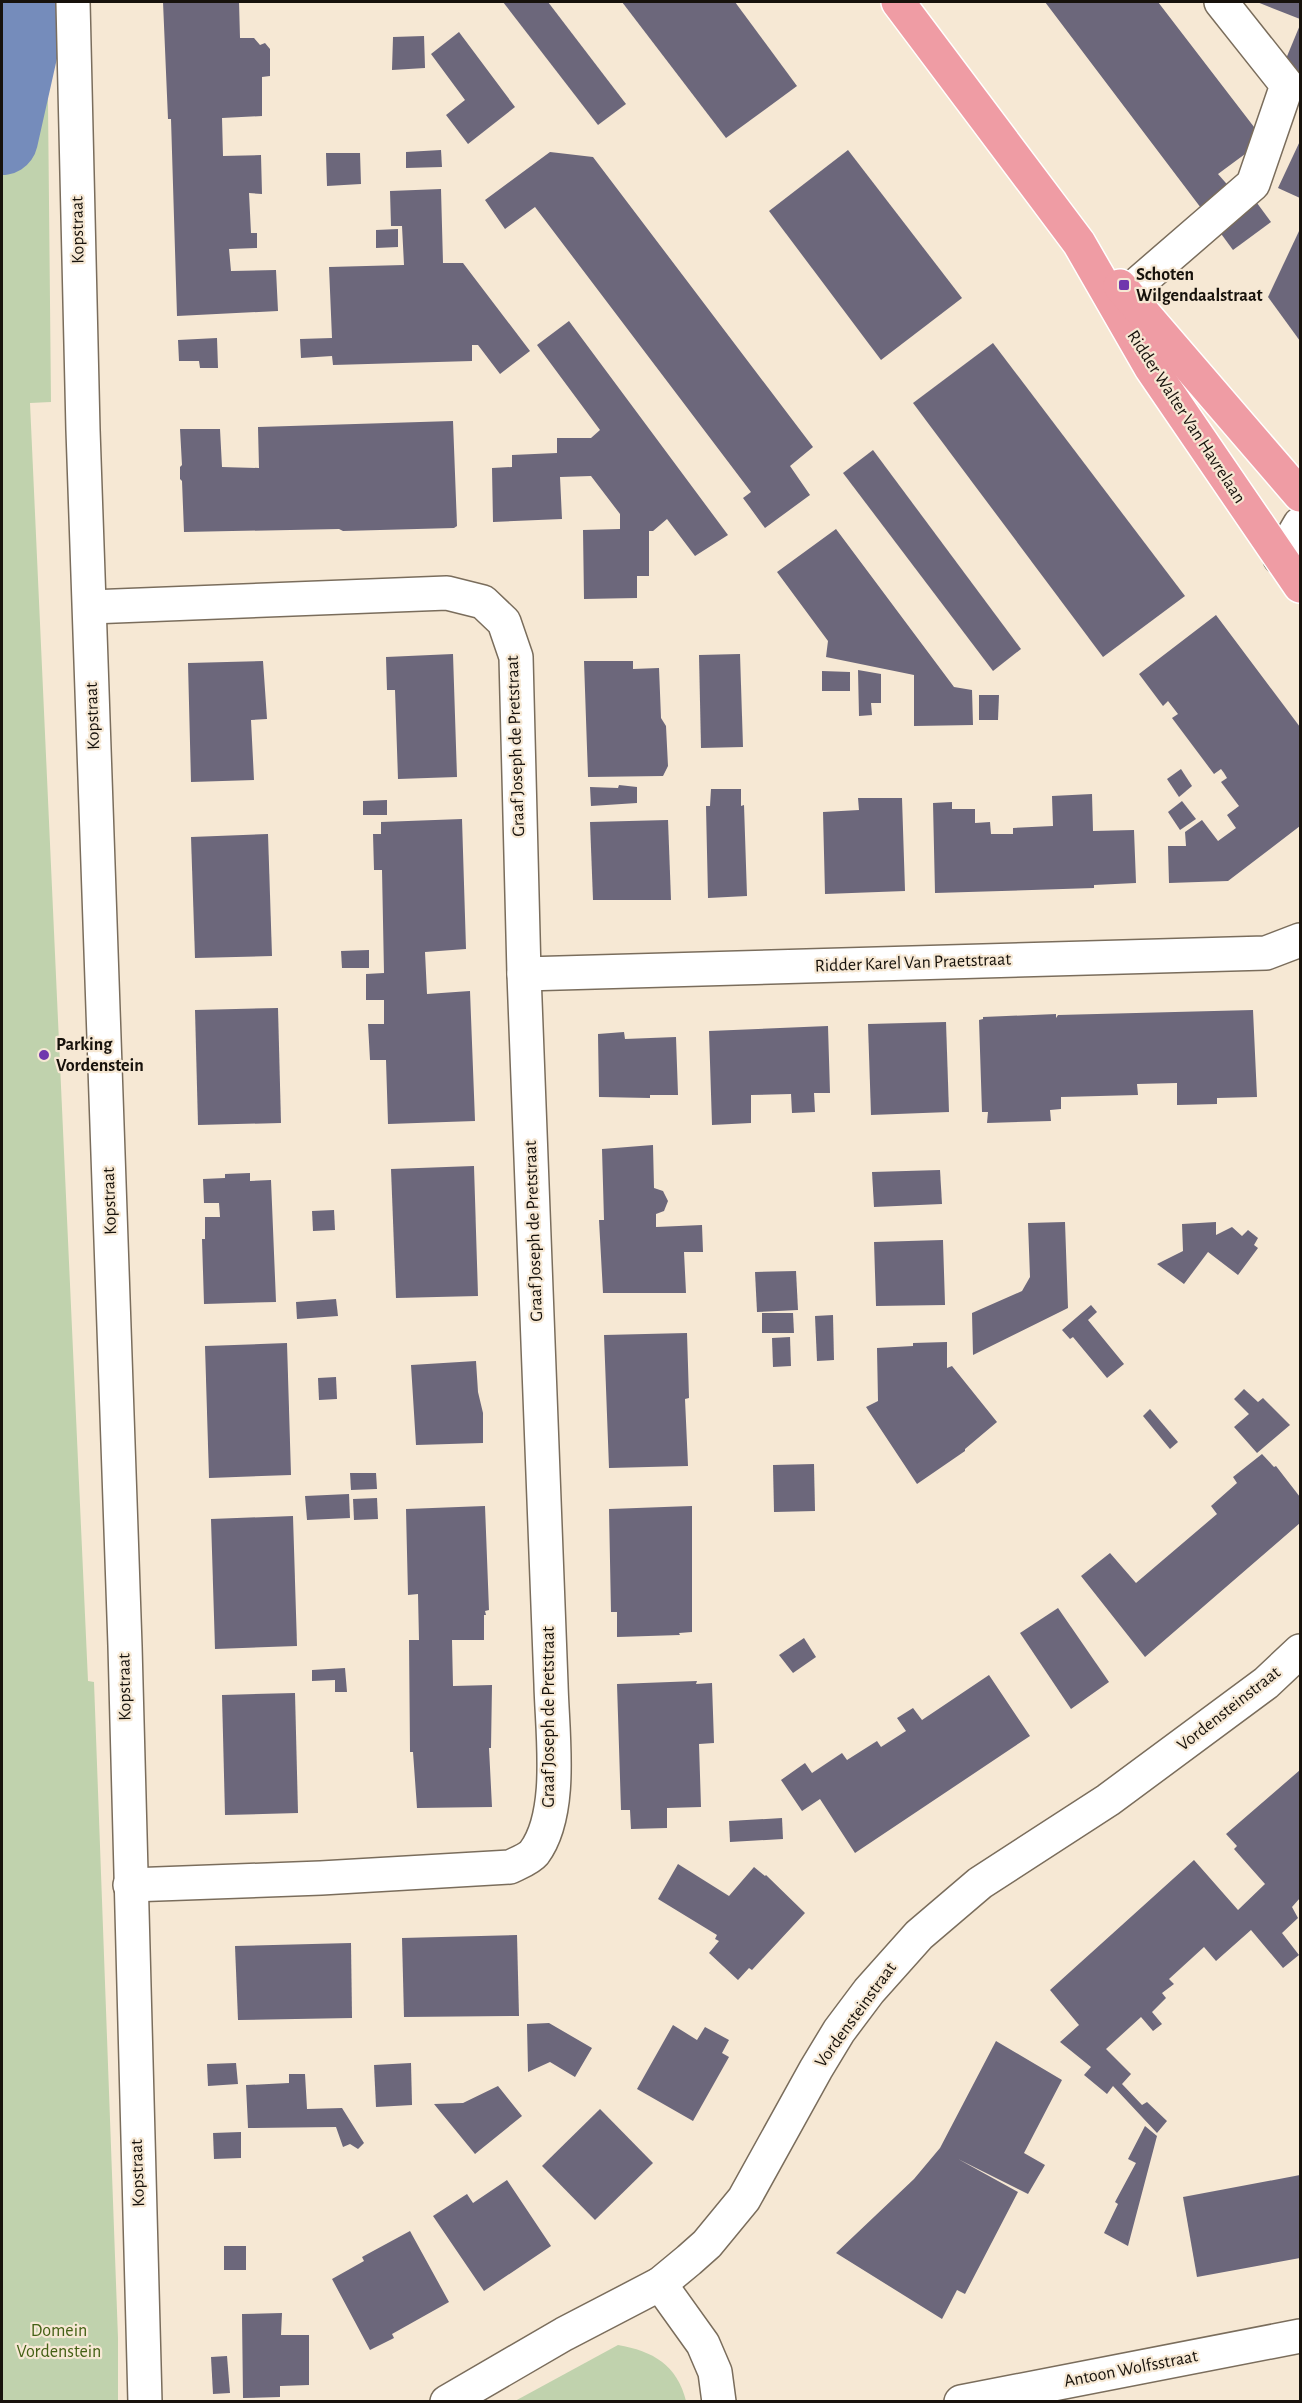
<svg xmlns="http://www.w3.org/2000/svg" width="1302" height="2403" font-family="'Alegreya Sans',sans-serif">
	<rect width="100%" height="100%" fill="#f6e8d4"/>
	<!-- green -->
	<g fill="#c0d2ad">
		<polygon points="2,2 47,2 51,402 30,403 88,1681 94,1682 118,2338 118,2402 2,2401"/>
		<path d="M618 2345C653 2351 677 2365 686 2401H515Z"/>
	</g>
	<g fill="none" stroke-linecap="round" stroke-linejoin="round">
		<!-- river -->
		<polyline stroke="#758cbb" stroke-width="72" points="2,139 26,32 27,2"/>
	</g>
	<!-- building -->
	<g fill="#6c677b">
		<polygon points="163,2 239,2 240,38 254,38 260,45 265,43 270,49 270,76 262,77 262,116 222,118 223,156 261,155 262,194 249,193 251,233 257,233 257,248 229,249 231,271 276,270 278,311 177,316 171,119 168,119"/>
		<polygon points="503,2 548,2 626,104 598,125"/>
		<polygon points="622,2 735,2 797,86 726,138"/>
		<polygon points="1045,2 1158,2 1264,140 1218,174 1232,190 1204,212"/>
		<polygon points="1257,2 1300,2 1300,19"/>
		<polygon points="1300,25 1300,73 1283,66"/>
		<polygon points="459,32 515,107 468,144 446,115 465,100 431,54"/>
		<polygon points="424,36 425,68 392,70 393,37"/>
		<polygon points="1300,141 1300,198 1278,188"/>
		<polygon points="441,150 442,167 406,168 406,152"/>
		<polygon points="848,150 962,298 881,360 769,211"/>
		<polygon points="550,152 593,157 813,447 790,466 810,495 765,528 743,498 751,492 535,207 505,229 485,200"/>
		<polygon points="326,153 360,153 361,184 327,186"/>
		<polygon points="441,189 443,263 463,263 530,351 500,374 478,345 472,345 472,361 333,365 332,356 301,358 300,339 332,338 329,267 404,265 402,226 391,226 390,191"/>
		<polygon points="1257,203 1271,222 1233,250 1219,231"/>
		<polygon points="398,229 398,247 376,248 376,230"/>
		<polygon points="1300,229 1300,341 1268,297"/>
		<polygon points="569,321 728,535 695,556 667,519 653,531 649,531 649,576 637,576 637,598 584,599 583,530 620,529 620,514 591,476 560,477 562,519 493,522 492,468 512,467 512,455 557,453 557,438 591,438 600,430 537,345"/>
		<polygon points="217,338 218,368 200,368 199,361 179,361 178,340"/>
		<polygon points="993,343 1185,596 1103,657 913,403"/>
		<polygon points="453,421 457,526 454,528 343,531 339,529 184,532 182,481 180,479 180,467 182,465 180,429 220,429 222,467 259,468 258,427"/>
		<polygon points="873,450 1021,649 993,671 843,473"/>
		<polygon points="836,529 954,687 972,690 973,725 914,726 914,675 826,657 828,641 777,572"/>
		<polygon points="1216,615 1300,727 1300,826 1228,881 1169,883 1168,846 1186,846 1185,832 1202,820 1218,841 1236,828 1227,815 1239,806 1221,782 1227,778 1224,773 1221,769 1214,774 1172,718 1178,714 1168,701 1163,706 1139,674"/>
		<polygon points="453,654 457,777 398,779 395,690 387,690 386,657"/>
		<polygon points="740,654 743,747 701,748 699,655"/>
		<polygon points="263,661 267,719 251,720 254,780 191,782 188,663"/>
		<polygon points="584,661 633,661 633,669 659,668 661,718 666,726 668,766 663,776 588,777"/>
		<polygon points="858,670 881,674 881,703 871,703 872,715 859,716"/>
		<polygon points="822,671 850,672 850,691 822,691"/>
		<polygon points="979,695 999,695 998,720 979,720"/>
		<polygon points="1181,769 1192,786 1179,797 1167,779"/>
		<polygon points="619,785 637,787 637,803 591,806 590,787 618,788"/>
		<polygon points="711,789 741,789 741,806 744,805 747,896 708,898 706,806 710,806"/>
		<polygon points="1092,794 1093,831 1134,830 1136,883 1094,885 1094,888 935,893 933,803 952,802 952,809 975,809 975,823 990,822 991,834 1013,834 1013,828 1053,826 1052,796"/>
		<polygon points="858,798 902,798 905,891 825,894 823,812 859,810"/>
		<polygon points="387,800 387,815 363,815 363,801"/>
		<polygon points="1182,801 1196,819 1180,830 1168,812"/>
		<polygon points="462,819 466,949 425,952 427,994 470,991 475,1121 388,1124 386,1060 370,1060 368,1024 384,1024 384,1000 366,1000 366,974 384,973 382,870 374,870 373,834 381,834 381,822"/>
		<polygon points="668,820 671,900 593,900 590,822"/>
		<polygon points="268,834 272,956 195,958 191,837"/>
		<polygon points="369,950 369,968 342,968 341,951"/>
		<polygon points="278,1008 281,1123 198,1125 195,1010"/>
		<polygon points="1253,1010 1257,1097 1217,1098 1217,1104 1177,1105 1177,1083 1137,1084 1138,1095 1061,1097 1061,1109 1050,1110 1051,1121 987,1123 988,1112 982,1112 979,1020 983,1019 983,1017 1056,1014 1056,1018 1058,1015"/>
		<polygon points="946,1022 949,1112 871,1115 868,1024"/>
		<polygon points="828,1026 830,1093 814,1093 815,1112 792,1113 791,1094 751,1095 751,1123 712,1125 709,1031"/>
		<polygon points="624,1032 625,1039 676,1037 678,1095 650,1095 650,1098 599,1097 598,1034"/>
		<polygon points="653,1145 654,1188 663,1191 668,1201 664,1211 656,1214 656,1227 702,1225 703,1252 684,1252 686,1293 603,1293 599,1220 604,1220 602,1149"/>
		<polygon points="474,1166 478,1296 396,1298 391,1169"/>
		<polygon points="940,1170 942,1204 874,1207 872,1172"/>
		<polygon points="250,1173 250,1181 271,1180 276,1302 204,1304 202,1239 205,1239 205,1217 220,1217 219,1203 204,1203 203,1179 225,1178 225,1174"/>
		<polygon points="334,1210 335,1230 313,1231 312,1211"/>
		<polygon points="1065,1222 1068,1308 973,1355 972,1313 1022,1291 1030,1277 1028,1223"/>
		<polygon points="1216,1222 1216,1235 1232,1227 1242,1236 1248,1230 1258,1238 1254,1245 1258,1248 1238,1275 1208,1252 1184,1284 1157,1264 1183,1251 1182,1224"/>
		<polygon points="943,1240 945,1305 876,1306 874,1242"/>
		<polygon points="796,1271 798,1310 757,1312 755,1272"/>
		<polygon points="336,1299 338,1316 297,1319 296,1302"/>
		<polygon points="1091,1305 1097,1312 1088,1320 1124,1364 1107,1378 1073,1337 1070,1339 1062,1330"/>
		<polygon points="762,1313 793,1313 794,1333 762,1333"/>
		<polygon points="833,1315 834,1360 817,1361 815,1316"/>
		<polygon points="687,1333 689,1398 685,1399 688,1466 609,1468 604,1335"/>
		<polygon points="790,1337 791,1366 773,1367 772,1338"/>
		<polygon points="947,1342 947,1368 952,1366 997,1422 965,1449 965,1451 917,1484 866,1407 878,1401 877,1348 913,1346 913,1343"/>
		<polygon points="287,1343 291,1475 209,1478 205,1346"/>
		<polygon points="476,1361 478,1392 483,1413 483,1443 416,1445 411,1365"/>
		<polygon points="336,1377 337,1399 319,1400 318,1378"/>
		<polygon points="1244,1389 1258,1402 1263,1398 1290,1425 1257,1453 1234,1427 1249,1414 1234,1399"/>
		<polygon points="1150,1409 1178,1442 1170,1449 1143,1416"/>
		<polygon points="1262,1454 1274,1467 1276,1466 1300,1497 1300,1523 1145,1657 1081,1576 1110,1553 1136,1583 1217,1514 1211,1506 1237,1483 1233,1477"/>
		<polygon points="814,1464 815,1511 774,1512 773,1465"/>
		<polygon points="350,1473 376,1473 377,1489 351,1490"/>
		<polygon points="349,1494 350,1518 307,1520 305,1496"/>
		<polygon points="377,1498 378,1519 354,1520 353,1499"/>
		<polygon points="485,1506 489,1610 485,1611 486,1615 484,1615 484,1640 452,1640 453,1686 492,1685 491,1748 489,1748 492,1807 417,1808 413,1752 410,1752 409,1640 419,1640 418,1594 408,1595 406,1509"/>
		<polygon points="692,1506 692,1632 679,1633 680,1635 617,1637 617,1612 611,1612 609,1509"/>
		<polygon points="293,1516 297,1646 215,1649 211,1519"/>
		<polygon points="1058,1608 1109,1682 1071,1709 1020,1633"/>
		<polygon points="804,1638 816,1657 793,1673 779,1655"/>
		<polygon points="345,1668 347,1692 335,1692 335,1680 312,1681 312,1670"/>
		<polygon points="989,1675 1030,1736 855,1853 820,1799 802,1811 781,1780 805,1763 812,1773 842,1753 847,1760 877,1741 881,1747 906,1731 897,1718 913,1708 922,1720"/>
		<polygon points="697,1681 696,1684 712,1683 714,1743 699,1744 701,1807 667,1808 667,1828 631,1829 630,1810 621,1810 617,1684"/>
		<polygon points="295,1693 298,1813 225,1815 222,1695"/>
		<polygon points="1300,1770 1300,1898 1292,1907 1298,1918 1282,1933 1299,1955 1283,1968 1251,1930 1216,1961 1204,1947 1169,1979 1174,1984 1162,1993 1166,1998 1152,2012 1162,2024 1153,2031 1141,2017 1106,2049 1131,2074 1122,2084 1142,2105 1147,2102 1167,2121 1157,2133 1113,2086 1107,2094 1084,2075 1091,2067 1060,2042 1079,2025 1050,1990 1194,1860 1238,1910 1265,1884 1234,1849 1237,1846 1226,1834"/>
		<polygon points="782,1818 783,1839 730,1842 729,1821"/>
		<polygon points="678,1864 729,1896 754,1867 765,1876 766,1875 805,1913 752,1970 749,1968 738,1980 709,1953 719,1941 715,1939 717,1935 658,1899"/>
		<polygon points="517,1935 519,2016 404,2017 402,1938"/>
		<polygon points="351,1943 352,2018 238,2020 235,1946"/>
		<polygon points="549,2023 592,2048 575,2077 550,2062 528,2072 527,2024"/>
		<polygon points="673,2025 697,2040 705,2027 729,2040 722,2053 729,2057 693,2121 637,2089"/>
		<polygon points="996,2041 1062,2080 1024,2153 1045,2165 1028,2194 958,2159 1018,2192 965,2294 957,2290 942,2319 836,2253 914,2179 940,2148"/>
		<polygon points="236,2063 238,2084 208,2086 207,2064"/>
		<polygon points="411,2063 412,2105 376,2107 374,2065"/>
		<polygon points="289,2074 305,2074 307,2109 342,2108 364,2143 358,2149 350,2144 343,2147 336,2127 248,2128 246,2085 289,2083"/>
		<polygon points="498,2086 522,2116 475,2154 434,2104 463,2103"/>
		<polygon points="600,2109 653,2163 595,2220 542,2166"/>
		<polygon points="1145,2126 1157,2136 1128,2246 1104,2233 1118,2204 1115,2202 1136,2163 1128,2159"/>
		<polygon points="241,2132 241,2158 214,2159 213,2133"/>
		<polygon points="1300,2175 1300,2258 1197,2277 1183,2197"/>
		<polygon points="507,2180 551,2246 484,2291 433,2216 467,2194 473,2203"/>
		<polygon points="410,2231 449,2302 392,2334 394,2338 370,2350 332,2279 364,2261 362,2257"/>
		<rect x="224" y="2246" width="22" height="24"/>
		<polygon points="282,2313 281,2335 309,2335 309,2385 280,2386 280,2397 243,2398 242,2314"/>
		<polygon points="227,2356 230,2393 213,2394 211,2357"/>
	</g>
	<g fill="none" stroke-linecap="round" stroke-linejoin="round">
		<defs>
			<g id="minor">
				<polyline points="73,2 83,430 125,1646 145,2402"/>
				<polyline points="1127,293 1253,184 1287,85 1221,2"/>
				<polyline points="1280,558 1300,524"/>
				<path d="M90 607 447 593 483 602 504 622 516 657 524 974 551 1684C552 1732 564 1813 534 1853 529 1859 518 1863 510 1867L321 1878 130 1885"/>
				<polyline points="524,974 1266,953 1300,940"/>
				<polyline points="660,2284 703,2344 715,2372 719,2402"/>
				<polyline points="447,2402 564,2334 660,2284 689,2260 707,2244 744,2199 816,2069 839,2031 869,1991 919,1935 980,1883 1108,1800 1266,1683 1300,1651"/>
				<polyline points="961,2402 1300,2336"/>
			</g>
			<g id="major">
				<polyline points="898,2 1079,243 1151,368 1300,586"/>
				<polyline points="1120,286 1300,495"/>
			</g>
		</defs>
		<!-- minor casing -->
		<use href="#minor" stroke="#7a6d5c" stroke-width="36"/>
		<!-- major casing -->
		<use href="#major" stroke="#fff" stroke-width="36"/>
		<!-- minor -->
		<use href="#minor" stroke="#fff" stroke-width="33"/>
		<!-- major -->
		<use href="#major" stroke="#ef9ca4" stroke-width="33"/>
	</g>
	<!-- markers -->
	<g fill="#7037ad" stroke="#f6e8d4" stroke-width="2">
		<rect x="1118" y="279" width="12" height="12" rx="3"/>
		<circle cx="44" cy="1055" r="6"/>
	</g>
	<g text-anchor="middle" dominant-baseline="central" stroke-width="4.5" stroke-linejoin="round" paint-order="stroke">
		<!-- street labels -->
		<g font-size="18" fill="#17120c" stroke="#f6e8d4">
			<text transform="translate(78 230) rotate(-91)">Kopstraat</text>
			<text transform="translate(1186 417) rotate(57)">Ridder Walter Van Havrelaan</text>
			<text transform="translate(93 716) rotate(-92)">Kopstraat</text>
			<text transform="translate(516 746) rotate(-92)">Graaf Joseph de Pretstraat</text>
			<text transform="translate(913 963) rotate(-2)">Ridder Karel Van Praetstraat</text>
			<text transform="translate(110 1201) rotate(-92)">Kopstraat</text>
			<text transform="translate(534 1231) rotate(-92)">Graaf Joseph de Pretstraat</text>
			<text transform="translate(125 1687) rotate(-91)">Kopstraat</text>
			<text transform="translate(1229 1709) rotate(-38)">Vordensteinstraat</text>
			<text transform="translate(549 1717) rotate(-90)">Graaf Joseph de Pretstraat</text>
			<text transform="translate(856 2015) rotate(-54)">Vordensteinstraat</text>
			<text transform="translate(138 2173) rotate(-92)">Kopstraat</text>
			<text transform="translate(1131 2369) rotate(-11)">Antoon Wolfsstraat</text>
		</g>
		<!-- poi labels -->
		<g font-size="18" font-weight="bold" fill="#17120c" stroke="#f6e8d4" text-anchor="start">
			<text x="1136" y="275">Schoten<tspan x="1136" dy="21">Wilgendaalstraat</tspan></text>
			<text x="56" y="1045">Parking<tspan x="56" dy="21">Vordenstein</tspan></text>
		</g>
		<!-- park labels -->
		<g font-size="18" fill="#446015" stroke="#f6e8d4">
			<text x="59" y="2331">Domein<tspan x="59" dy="21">Vordenstein</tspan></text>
		</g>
	</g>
	<!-- border -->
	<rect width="1302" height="2403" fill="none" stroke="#17120c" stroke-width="6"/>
</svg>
